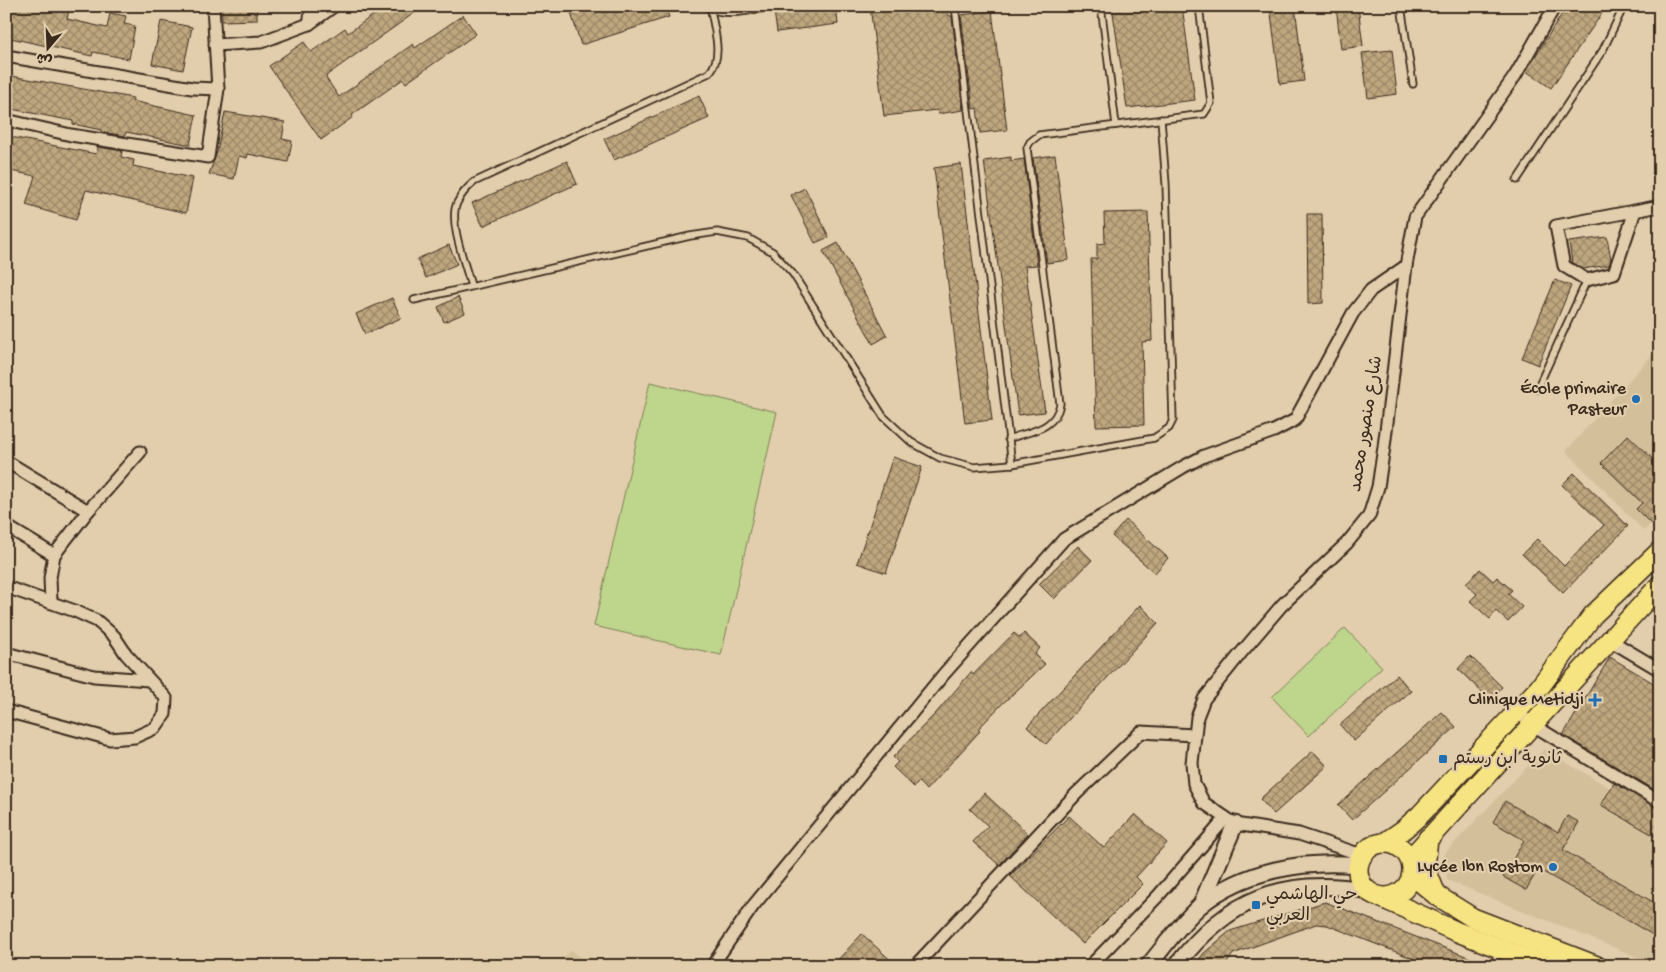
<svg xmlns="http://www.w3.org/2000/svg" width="1666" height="972" font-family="'Gochi Hand','Playpen Sans Arabic',sans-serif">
	<defs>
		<pattern id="building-cross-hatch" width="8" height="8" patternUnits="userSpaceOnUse" patternTransform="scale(1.25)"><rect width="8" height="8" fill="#bea77e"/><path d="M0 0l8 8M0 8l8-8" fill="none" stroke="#9c8867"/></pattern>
	</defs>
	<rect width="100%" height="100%" fill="#e2cdac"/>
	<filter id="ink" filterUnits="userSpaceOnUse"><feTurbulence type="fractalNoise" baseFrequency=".02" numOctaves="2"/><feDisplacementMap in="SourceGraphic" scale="10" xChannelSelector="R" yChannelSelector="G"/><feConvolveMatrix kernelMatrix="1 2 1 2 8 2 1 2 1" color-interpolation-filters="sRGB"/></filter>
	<g filter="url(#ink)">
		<!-- built -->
		<g fill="#d4bf9b">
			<polygon points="1660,346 1660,514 1644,531 1566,451"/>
			<polygon points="1544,749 1660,818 1660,966 1447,880 1444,854"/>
			<polygon points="572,950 589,966 554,966"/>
		</g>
		<!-- grass -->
		<g fill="#bed58c" stroke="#7c8055">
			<polygon points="650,382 777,412 721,655 594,626"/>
			<polygon points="1345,628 1382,667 1309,736 1272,697"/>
		</g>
		<!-- building -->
		<g fill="url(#building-cross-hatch)" stroke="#3b2a1e">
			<polygon points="6,6 51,6 69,10 67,19 107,28 110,13 126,16 124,24 135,26 129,59 93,52 92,56 6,37"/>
			<polygon points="222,6 257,6 257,20 222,21"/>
			<polygon points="386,6 424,6 327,75 326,78 339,97 413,44 415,48 463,15 476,34 406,83 403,79 352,115 353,117 321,140 269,66 304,42 311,52 345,28 348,33"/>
			<polygon points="592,6 665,6 669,17 581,45 571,13"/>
			<polygon points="789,6 836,6 838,24 777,32 774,11"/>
			<polygon points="870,6 947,6 949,16 952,16 963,110 938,114 937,110 884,116"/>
			<polygon points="1112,6 1182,6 1195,100 1127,108"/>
			<polygon points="1270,6 1295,6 1304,81 1280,84"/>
			<polygon points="1336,6 1358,6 1363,46 1341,49"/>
			<polygon points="1567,6 1607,6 1551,88 1526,71"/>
			<polygon points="992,11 1007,130 980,133 977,108 973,109 961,15"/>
			<polygon points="161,21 192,27 183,70 152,64"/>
			<polygon points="1392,50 1397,94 1368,98 1362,53"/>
			<polygon points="6,75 133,98 132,101 196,115 190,145 126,132 125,136 101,132 101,130 73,124 73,121 6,108"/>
			<polygon points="699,96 709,118 614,160 604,139"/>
			<polygon points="225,112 285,122 282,139 292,141 288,162 248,154 247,158 239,156 234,179 209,174 217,152"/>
			<polygon points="6,136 96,154 98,147 122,151 121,157 134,160 133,166 193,178 186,213 86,190 76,220 26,205 35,176 6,170"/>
			<polygon points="1055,155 1069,260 1047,263 1033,158"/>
			<polygon points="1011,157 1011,161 1024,159 1037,265 1025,266 1045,412 1018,415 984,161"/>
			<polygon points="567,161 577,184 483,226 472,203"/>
			<polygon points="961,164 992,420 965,423 934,168"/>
			<polygon points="805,188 829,237 815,243 791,195"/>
			<polygon points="1148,212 1152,341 1142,342 1144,425 1096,426 1091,259 1097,259 1097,244 1105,243 1104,213"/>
			<polygon points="1307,214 1322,214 1323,303 1308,304"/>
			<polygon points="1607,237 1611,260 1609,265 1583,269 1572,262 1569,242"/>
			<polygon points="838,243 887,336 873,344 823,251"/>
			<polygon points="449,245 457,264 426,278 417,259"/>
			<polygon points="1555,280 1571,286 1538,365 1522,358"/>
			<polygon points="458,297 465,313 444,322 438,307"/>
			<polygon points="392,298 401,318 365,334 356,314"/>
			<polygon points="1628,435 1660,466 1660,514 1651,524 1636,509 1642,503 1601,463"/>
			<polygon points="893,457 922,467 886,573 857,563"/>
			<polygon points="1574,473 1628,526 1563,593 1522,554 1537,539 1564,566 1604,525 1562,485"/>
			<polygon points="1126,520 1168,558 1155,573 1112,536"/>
			<polygon points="1078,546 1092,560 1054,599 1039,584"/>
			<polygon points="1480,569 1493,581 1497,577 1512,590 1508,594 1522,607 1508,622 1496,611 1490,619 1470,601 1477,594 1466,584"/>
			<polygon points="1140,605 1158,623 1046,744 1027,727"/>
			<polygon points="1014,633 1020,638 1024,633 1040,648 1035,654 1045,664 1002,704 978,729 980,731 926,790 919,782 914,787 893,767 898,762 893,757 937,712 971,672 973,675"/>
			<polygon points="1470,656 1502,687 1490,700 1458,669"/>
			<polygon points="1610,657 1660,687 1660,793 1563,735"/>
			<polygon points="1397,675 1411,691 1354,741 1340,725"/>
			<polygon points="1442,712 1456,727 1352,820 1338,805"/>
			<polygon points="1313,751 1327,766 1274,814 1260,799"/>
			<polygon points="1614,783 1660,809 1660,839 1601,805"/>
			<polygon points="984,793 1028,834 999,865 973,842 988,826 970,809"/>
			<polygon points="1505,801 1558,832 1567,816 1579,822 1563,850 1660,906 1660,939 1538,869 1526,890 1503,877 1524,840 1493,822"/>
			<polygon points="1135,814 1167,843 1136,877 1143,884 1083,944 1010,876 1069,816 1104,848"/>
			<polygon points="1325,902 1489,965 1489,966 1432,966 1327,925 1316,924 1233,954 1225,966 1194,966 1204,953 1230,931"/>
			<polygon points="862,934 897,966 832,966"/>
		</g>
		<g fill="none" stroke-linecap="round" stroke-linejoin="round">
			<defs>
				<g id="service">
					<path d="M706 6C724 19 756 9 776 6"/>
					<polyline points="955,6 1012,464"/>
					<polyline points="1101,6 1116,125"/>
					<polyline points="1401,6 1413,84"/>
					<polyline points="1517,180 1603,50 1624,6"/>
					<path d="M471 286C466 266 448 221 457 203 461 194 467 188 474 182L709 73C724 57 714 30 711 10"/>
					<polyline points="414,300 690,236 717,232 748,238 773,252 793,274 883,416 911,442 940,458 974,467 1012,464 1154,438 1169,428 1173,420 1166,184 1161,119"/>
					<polyline points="1537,389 1587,280"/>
					<path d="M1008 439C1030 431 1055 430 1060 404L1027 148 1030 142 1039 135 1204 114 1211 103 1199 6"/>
					<polyline points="1495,966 1497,951"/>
				</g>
				<g id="minor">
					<polyline points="309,24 312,6"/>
					<polyline points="215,45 261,42 309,24 334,6"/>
					<polyline points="6,56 192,88 218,89"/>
					<polyline points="6,120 71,135 208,157 218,89 213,6"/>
					<polyline points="1635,211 1614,273 1587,280 1564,266 1556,226 1660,206"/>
					<polyline points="6,461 88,511"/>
					<polyline points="6,526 54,555"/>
					<polyline points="6,587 75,611 97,621 114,636 126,654 166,698 165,714 155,728 135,737 110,739 6,711"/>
					<polyline points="51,602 50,578 54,555 88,511 140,452"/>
					<polyline points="1608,639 1660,670"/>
					<polyline points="6,653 94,676 149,680"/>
					<polyline points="1517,712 1533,725 1660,802"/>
					<polyline points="1362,855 1299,834 1235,824 1204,803 1194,784 1192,763 1197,717 1204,699 1241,653 1282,605 1347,543 1369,516 1378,487 1384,447 1406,266 1415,217 1515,76 1555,6"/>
					<polyline points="712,966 753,906 943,675 1064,539 1183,467 1204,456 1274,431 1295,420 1353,313 1371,290 1406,266"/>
					<polyline points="915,966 1076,794 1141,732 1194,735"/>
					<polyline points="1090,966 1158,896 1225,819"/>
				</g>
				<g id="tertiary">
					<polyline points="1201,905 1235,824"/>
					<path d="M1148 966C1164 947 1182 921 1201 905 1244 870 1304 860 1357 865"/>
					<path d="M1176 966C1227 899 1283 877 1365 890"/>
				</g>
				<g id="primary">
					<polyline points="1428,838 1425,867 1435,892"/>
					<circle cx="1385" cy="870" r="27"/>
					<polyline points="1384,843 1403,830 1420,815 1539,688 1593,615 1660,551"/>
					<polyline points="1410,859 1660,585"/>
					<polyline points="1412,875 1436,895 1473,918 1597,966"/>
					<polyline points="1380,897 1455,931 1546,966"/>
				</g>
			</defs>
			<!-- service casing -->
			<use href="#service" stroke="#3b2a1e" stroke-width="9"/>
			<!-- minor casing -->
			<use href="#minor" stroke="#3b2a1e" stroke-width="15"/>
			<!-- tertiary casing -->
			<use href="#tertiary" stroke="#3b2a1e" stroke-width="19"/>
			<!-- primary casing -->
			<use href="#primary" stroke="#3b2a1e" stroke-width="22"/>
			<!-- service -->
			<use href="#service" stroke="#e2cdac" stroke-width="5.5"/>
			<!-- minor -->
			<use href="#minor" stroke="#e2cdac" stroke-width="11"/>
			<!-- tertiary -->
			<use href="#tertiary" stroke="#e2cdac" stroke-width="15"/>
			<!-- primary -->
			<use href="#primary" stroke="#f6e381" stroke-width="19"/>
		</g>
	</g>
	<!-- markers -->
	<g fill="#1f6fb2" stroke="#e2cdac" stroke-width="2">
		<circle cx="1636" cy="399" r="5"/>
		<path d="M1592.5 692.5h5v5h5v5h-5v5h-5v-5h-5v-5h5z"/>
		<rect x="1438" y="754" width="10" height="10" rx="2.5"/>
		<circle cx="1553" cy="867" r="5"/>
		<rect x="1251" y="900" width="10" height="10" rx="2.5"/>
	</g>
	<g text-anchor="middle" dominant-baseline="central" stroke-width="4.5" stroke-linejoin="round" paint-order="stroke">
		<!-- poi labels -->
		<g font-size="18" fill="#3b2a1e" stroke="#e2cdac" text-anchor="end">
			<text x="1626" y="389">École primaire<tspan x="1626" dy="21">Pasteur</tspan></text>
			<text x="1584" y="700">Clinique Metidji</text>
			<text x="1453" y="759" text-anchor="start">ثانوية ابن رستم</text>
			<text x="1543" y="867">Lycée Ibn Rostom</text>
			<text x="1266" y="895" text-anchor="start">حي الهاشمي<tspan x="1266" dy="21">العربي</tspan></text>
		</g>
		<!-- street labels -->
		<g font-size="18" fill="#3b2a1e" stroke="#e2cdac">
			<text transform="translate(1367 424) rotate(-81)">شارع منصور محمد</text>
		</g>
	</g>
	<!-- margin -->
	<rect width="1666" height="972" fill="none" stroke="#e2cdac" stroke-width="25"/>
	<rect x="12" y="12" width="1641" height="947" fill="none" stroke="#3b2a1e" stroke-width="2" filter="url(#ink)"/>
	<!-- north arrow -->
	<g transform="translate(48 48) rotate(199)" stroke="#e2cdac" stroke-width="4" paint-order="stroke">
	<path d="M0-4L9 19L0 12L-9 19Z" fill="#3b2a1e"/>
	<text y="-8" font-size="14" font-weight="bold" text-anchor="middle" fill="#3b2a1e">ش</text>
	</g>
</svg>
